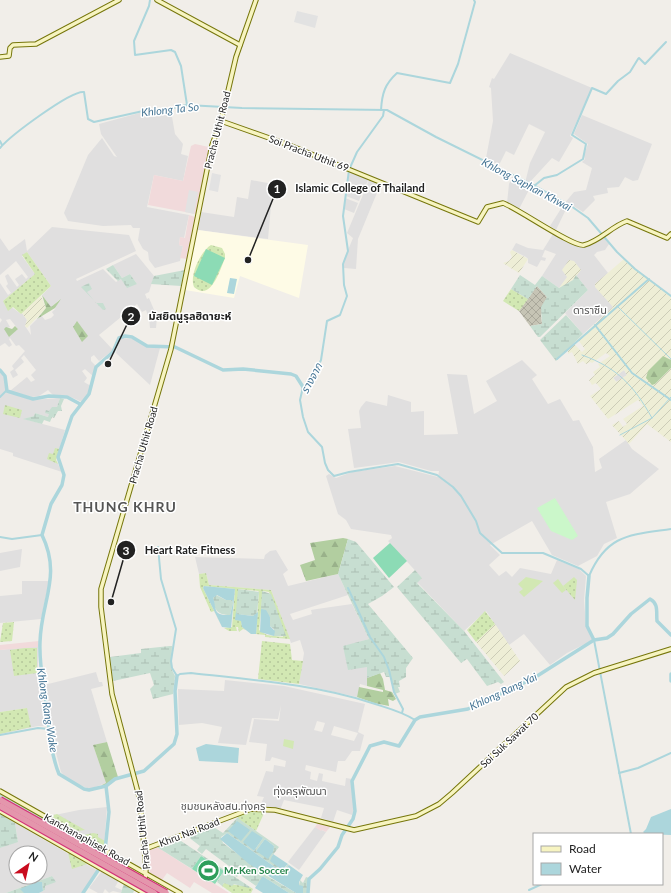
<svg xmlns="http://www.w3.org/2000/svg" width="671" height="893" font-family="Lato,'Noto Sans Thai',sans-serif">
	<defs>
		<pattern id="construction-cross-hatch" width="8" height="8" patternUnits="userSpaceOnUse"><rect width="8" height="8" fill="#c6c4b5"/><path d="M0 0l8 8M0 8l8-8" fill="none" stroke="#aaa89b"/></pattern>
		<pattern id="farmland-furrows" width="10" height="10" patternUnits="userSpaceOnUse"><rect width="10" height="10" fill="#eeeed6"/><path d="M-1 1l2-2M0 10L10 0M9 11l2-2" fill="none" stroke="#ccccb7"/></pattern>
		<pattern id="grass-dots" width="8" height="8" patternUnits="userSpaceOnUse"><rect width="8" height="8" fill="#d2e8b3"/><path d="M2 2h.1M6 6h.1" fill="none" stroke="#b4c79a" stroke-width="1.8" stroke-linecap="round"/></pattern>
		<pattern id="forest-firs" width="22" height="20" patternUnits="userSpaceOnUse"><rect width="22" height="20" fill="#b2cea0"/><path d="M5 1l3.5 6h-7zM16 11l3.5 6h-7z" fill="#99b18a"/></pattern>
		<pattern id="wetland-marsh" width="20" height="14" patternUnits="userSpaceOnUse"><rect width="20" height="14" fill="#c7ded1"/><path d="M1 5h8M5 5V1M11 12h8M15 12V8" fill="none" stroke="#abbeb3"/></pattern>
		<pattern id="sand-dots" width="8" height="8" patternUnits="userSpaceOnUse"><rect width="8" height="8" fill="#fce8bd"/><path d="M2 2h.1M6 6h.1" fill="none" stroke="#d8c7a2" stroke-width="1.8" stroke-linecap="round"/></pattern>
	</defs>
	<rect width="100%" height="100%" fill="#f1eee9"/>
	<!-- residential -->
	<g fill="#e0dfdf" fill-rule="evenodd">
		<polygon points="510,53 592,88 570,136 573,138 559,162 552,158 530,182 529,185 531,186 519,209 507,203 509,184 512,177 525,183 530,163 545,132 529,124 514,155 506,151 499,165 486,158 493,121 491,88 489,87 492,78 494,79"/>
		<polygon points="171,111 175,134 183,144 181,154 188,156 183,181 154,175 147,207 189,215 184,238 180,237 179,245 183,246 180,261 155,268 149,260 148,252 143,249 138,240 140,228 133,228 131,225 103,226 68,221 64,213 88,155 102,138 114,156 117,157 101,134 99,124 143,112"/>
		<polygon points="582,115 652,144 638,180 633,181 625,177 619,187 607,188 608,193 593,196 595,200 583,212 569,203 556,230 550,226 564,204 574,192 586,190 592,168 582,162 585,159 584,155 588,144 574,134"/>
		<polygon points="350,170 369,178 364,189 348,182"/>
		<polygon points="370,178 381,183 358,239 356,269 344,268 344,260 353,238 347,233"/>
		<polygon points="251,180 273,184 268,239 198,230 201,212 234,217 237,197 248,199"/>
		<polygon points="348,184 363,190 359,201 346,196"/>
		<polygon points="345,198 358,203 354,213 344,209"/>
		<path d="M52 227 129 235 136 251 76 279 77 281 103 269 116 282 121 279 137 284 130 274 122 278 113 265 136 254 154 276 149 292 145 294 147 299 149 298 157 317 156 328H150L149 318 146 310 142 312 137 304 99 335 113 350 99 361 94 355 91 357V361L96 366 94 377 85 369 82 371 87 378 84 382 91 386 89 393 82 402 66 395 54 396 48 390 39 396 32 397 10 391 27 377 31 382 35 380 31 375 36 370 24 355 21 358 24 362 15 370 18 375 13 378 10 372 14 369 12 366 25 351 19 345 16 346 10 338 9 339 12 345 9 347 5 343 0 346V323L2 320 0 318V283L8 295 11 293 6 286 8 284 5 276 8 274 17 287 19 285 15 279 22 274 26 279 28 277 16 261 0 275V238L9 251 25 239 27 251ZM27 252 51 286 42 295 51 307 59 300 55 309 52 312 54 315 51 318 45 320 41 315 30 326 31 335 25 326 27 320 22 313 21 314 3 301 35 274 22 256ZM10 319 18 329H4L10 327 6 320Z"/>
		<polygon points="553,234 583,248 603,237 609,244 605,250 597,252 594,255 608,273 595,284 613,307 583,334 565,313 588,290 576,275 568,277 559,288 542,276 556,254 545,250 542,257 546,258 545,261 541,260 537,267 528,263 528,259 526,257 512,250 516,243 528,248 543,250"/>
		<polygon points="122,338 134,339 150,347 160,348 150,385 116,353 119,340"/>
		<polygon points="522,360 537,375 532,379 548,404 560,399 573,421 579,420 593,447 595,472 602,468 599,459 626,440 632,449 659,469 630,494 606,502 617,538 604,544 597,556 578,566 552,555 532,521 490,545 500,555 489,565 499,576 506,571 512,577 520,568 551,574 557,560 579,569 586,576 584,600 586,626 593,640 567,653 550,665 524,634 509,645 486,611 464,631 417,582 422,578 388,541 392,538 391,535 351,529 346,520 338,514 326,476 329,474 336,478 352,472 395,466 438,477 439,471 431,471 399,462 354,468 348,429 361,428 359,411 361,407 366,401 387,406 388,395 411,402 411,412 424,411 424,435 458,434 447,374 467,375 474,414 497,401 486,381"/>
		<polygon points="624,370 627,375 617,382 613,378"/>
		<polygon points="0,371 4,377 7,390 0,396"/>
		<polygon points="7,392 31,400 60,398 57,408 48,417 35,413 34,416 24,419 65,430 56,460 62,472 13,456 13,453 0,449 0,397"/>
		<polygon points="0,547 0,553 22,549 20,567 0,571"/>
		<polygon points="276,550 288,570 283,574 288,586 338,574 348,595 290,614 293,620 312,614 311,610 317,609 352,604 369,639 343,647 367,667 367,686 360,684 357,697 299,684 304,653 300,640 291,643 271,590 209,585 206,573 199,574 195,557 264,559 265,555 270,551"/>
		<polygon points="22,581 49,581 41,619 0,623 0,596 22,594"/>
		<polygon points="25,647 38,647 38,672 48,726 38,726 0,734 27,708 0,712 0,650"/>
		<polygon points="96,672 99,682 102,682 103,686 91,689 107,742 93,745 106,783 90,789 77,784 65,777 61,772 53,741 44,685"/>
		<path d="M225 680 284 686 365 704 358 732 364 735 360 751H352L345 761H338L336 772 306 765 305 770 311 772 310 779 317 781 319 773 323 774 322 781 345 786 346 778 352 779 354 808 352 815 337 810 333 822 321 818 324 808 284 800 280 810 260 806 264 797 257 796 266 771 273 772 274 765 285 767 286 761 272 757 270 761H265L267 744 249 742 254 719 279 721 281 705 278 719 252 718 246 745 218 743 222 727 202 723 179 725 178 689 224 691ZM317 721 325 723 322 732 314 730ZM334 726 358 733 354 741 331 735Z"/>
		<polygon points="107,807 104,846 50,816 79,810"/>
		<path d="M15 823 98 871 81 893H39L45 890V886L53 879 52 876 6 893H0V848L18 841ZM16 853H40V877H16Z"/>
		<polygon points="315,827 326,832 299,870 288,862"/>
		<polygon points="102,871 119,880 115,887 122,890 121,893 113,891 109,893 105,889 103,893 98,893 89,888"/>
	</g>
	<!-- commercial -->
	<g fill="#f1dadb">
		<polygon points="195,144 209,147 196,214 148,205 154,175 183,181 191,146"/>
		<polygon points="189,215 195,217 187,259 180,258 183,246 179,245 180,237 185,238"/>
		<polygon points="39,641 38,647 0,650 0,645"/>
		<polygon points="318,823 331,826 326,832 322,830 321,831 315,827"/>
		<polygon points="157,847 215,884 229,893 212,893 194,882 190,888 167,873 162,880 150,873 150,850"/>
	</g>
	<!-- education -->
	<polygon fill="#fefbe6" points="198,230 308,245 299,298 240,276 234,298 185,290"/>
	<!-- construction -->
	<polygon fill="url(#construction-cross-hatch)" points="537,286 547,297 541,315 542,324 530,326 519,311"/>
	<!-- farmland -->
	<g fill="url(#farmland-furrows)" fill-rule="evenodd">
		<polygon points="512,250 528,259 519,273 503,263 509,261 512,257 510,252"/>
		<path d="M624 259 671 297V360L666 357 655 384 671 368V442L647 424 629 444 612 425 619 421 623 427 627 424 623 419 643 406 638 400 608 419 590 396 601 389 596 383 592 385 589 380 595 375 593 372 600 367 598 364 610 356 606 353 592 363 591 362 586 364 583 361 578 364 572 352 568 354V351L574 344 582 352 585 349 578 340 613 307 595 287V284ZM624 370 627 375 616 382 613 378Z"/>
		<polygon points="569,260 574,261 581,270 573,280 559,288 567,277 562,270"/>
		<polygon points="41,296 46,308 27,328 25,326 27,320 22,313"/>
		<polygon points="495,624 520,661 504,676 476,642"/>
	</g>
	<!-- grass -->
	<g fill="url(#grass-dots)" fill-rule="evenodd">
		<path d="M211 245 222 248 225 254V258C220 270 211 302 194 287 189 275 201 251 211 245Z"/>
		<polygon points="27,252 51,286 21,314 13,307 8,311 3,301 35,274 22,255"/>
		<polygon points="511,289 528,299 519,311 503,301"/>
		<polygon points="5,405 22,410 20,418 3,414"/>
		<polygon points="55,448 60,449 56,460 58,464 47,459 49,453 53,454"/>
		<path d="M206 573 209 585 271 590 290 639 265 637V635L256 634 259 592 258 591 238 589 242 627 246 630 243 629 239 632 238 627H236L237 631H229L224 628 232 627 235 589 204 586 203 588 222 627 214 611 211 612 200 587 199 574ZM263 591 269 592 283 637 267 635 259 630Z"/>
		<polygon points="574,577 577,580 575,600 563,586"/>
		<polygon points="485,611 495,624 476,642 467,630"/>
		<polygon points="14,622 12,641 0,642 3,623"/>
		<polygon points="262,641 290,644 292,660 303,661 299,684 258,679"/>
		<polygon points="25,648 37,648 37,673 14,676 10,650"/>
		<polygon points="27,708 31,727 0,734 0,712"/>
		<polygon points="254,811 265,811 256,831 238,819 238,815"/>
		<polygon points="57,814 85,830 78,831 50,816"/>
		<polygon points="93,833 98,834 98,837 105,841 104,846 84,835"/>
		<polygon points="68,853 87,864 72,869"/>
		<polygon points="224,883 250,887 253,889 251,893 232,893 222,886"/>
	</g>
	<!-- forest -->
	<g fill="url(#forest-firs)">
		<polygon points="42,295 51,307 61,299 55,308 37,319 46,308"/>
		<polygon points="77,321 88,336 82,342 73,327"/>
		<polygon points="15,326 18,329 9,337 4,329 6,327 12,329"/>
		<polygon points="663,356 671,360 671,368 655,384 652,385 646,378 648,371"/>
		<polygon points="343,538 348,539 338,574 306,581 300,565 315,560 310,543"/>
		<polygon points="380,673 383,679 385,690 392,692 396,699 393,701 388,699 389,706 374,703 357,697 359,687 383,692 383,690 367,686 367,678"/>
		<polygon points="107,742 118,777 114,778 105,786 102,785 106,783 93,745"/>
	</g>
	<!-- wetland -->
	<g fill="url(#wetland-marsh)" fill-rule="evenodd">
		<polygon points="113,265 122,278 130,274 137,284 127,288 121,279 118,281 106,269"/>
		<polygon points="185,270 181,286 151,284 154,276"/>
		<polygon points="520,275 535,285 542,276 559,288 573,280 576,275 588,290 540,337 538,337 530,326 542,324 541,307 547,297 537,286 528,299 511,289"/>
		<polygon points="89,283 92,289 87,292 96,303 103,303 106,309 103,310 81,287"/>
		<polygon points="566,315 583,334 556,361 540,340"/>
		<polygon points="60,398 64,399 61,406 62,411 58,411 54,418 52,417 50,422 44,420 42,424 23,419 34,416 35,413 48,417 49,414 45,413 46,410 49,411 52,407 57,407"/>
		<polygon points="348,539 356,542 394,587 382,596 368,604 413,658 406,668 406,677 399,681 400,687 398,687 400,692 395,694 390,677 386,677 384,672 367,678 367,667 348,670 343,646 369,639 338,574"/>
		<polygon points="415,570 422,578 417,583 464,631 504,682 501,684 498,682 487,686 467,659 461,663 397,587"/>
		<polygon points="238,589 259,592 257,614 253,616 237,614 236,611"/>
		<polygon points="262,591 271,594 286,636 274,636 274,629 270,626 270,617 261,609"/>
		<path d="M216 595 226 600H232L233 603 230 615C217 615 214 609 213 598Z"/>
		<polygon points="170,646 172,646 171,668 175,676 173,694 153,699 150,689 154,685 150,673 113,681 110,657 141,653 141,649"/>
		<polygon points="0,793 67,831 67,832 65,834 0,809"/>
		<polygon points="0,814 15,823 18,842 0,848"/>
		<path d="M238 817 239 819 279 847 272 856 284 869 288 864 289 865 282 872 227 833 221 837 223 843 267 876 296 893H289L264 877 256 886 239 874 237 877 230 873 233 869 206 849 202 854 197 850 200 846 187 836 212 826 223 833ZM263 838 254 851 247 845ZM265 839 274 846 269 856 256 851Z"/>
		<polygon points="178,839 250,887 249,888 234,884 232,886 224,883 222,886 217,882 224,871 201,856 192,869 157,847"/>
		<polygon points="52,876 56,882 45,886 45,890 43,891 42,882 24,893 6,893"/>
		<polygon points="306,877 309,878 307,893 303,893 303,888 299,885 300,880 303,883"/>
		<polygon points="124,883 135,889 133,893 121,893"/>
	</g>
	<!-- sand -->
	<polygon fill="url(#sand-dots)" points="116,861 142,874 141,889 112,872"/>
	<!-- park -->
	<polygon fill="#cbf7ca" points="555,498 578,536 572,540 551,531 537,508"/>
	<!-- garden -->
	<g fill="#d2e8b3">
		<polygon points="526,577 543,581 524,597 519,592 523,589 518,584"/>
		<polygon points="558,579 566,590 562,593 553,583"/>
		<polygon points="284,739 294,741 293,749 283,746"/>
	</g>
	<!-- pitch -->
	<g fill="#8cdbb5">
		<polygon points="206,249 225,258 212,285 194,276"/>
		<polygon points="390,543 407,561 389,578 373,558"/>
		<polygon points="201,856 224,871 215,884 192,869"/>
	</g>
	<!-- parking -->
	<g fill="#e2e2e2">
		<polygon points="297,11 318,16 315,28 294,22"/>
		<polygon points="212,173 221,175 218,192 209,190"/>
		<polygon points="189,190 198,192 194,214 185,212"/>
	</g>
	<!-- water -->
	<g fill="#acd6dc" fill-rule="evenodd">
		<polygon points="230,278 237,279 234,294 227,293"/>
		<path d="M204 586 235 589 231 628 222 627 203 588ZM217 595 226 600H232L233 603 230 615C212 616 217 608 213 598Z"/>
		<polygon points="261,609 266,610 270,617 270,626 275,631 274,636 260,632"/>
		<polygon points="236,611 237,614 253,616 258,612 256,634 251,634 242,627 241,621 235,620"/>
		<polygon points="206,744 239,748 238,763 199,761 196,748"/>
		<polygon points="671,809 671,835 645,834 643,832 646,829 651,817"/>
		<polygon points="237,821 250,830 241,841 228,831"/>
		<polygon points="252,831 263,838 254,851 243,842"/>
		<polygon points="227,833 282,872 289,865 303,875 299,882 299,885 303,886 303,893 296,893 249,864 220,839"/>
		<polygon points="265,839 274,846 273,852 268,859 256,851"/>
		<polygon points="273,854 288,864 282,870 270,861"/>
		<polygon points="262,877 264,877 289,893 263,893 255,888"/>
		<polygon points="37,882 42,882 43,891 39,893 24,893 20,889"/>
	</g>
	<g fill="none" stroke-linecap="round" stroke-linejoin="round">
		<!-- stream -->
		<g stroke="#acd6dc" stroke-width="1">
			<polyline points="617,306 671,359"/>
			<path d="M582 355C618 368 634 386 652 418"/>
			<polyline points="620,435 652,418 671,397"/>
		</g>
		<!-- canal -->
		<g stroke="#acd6dc" stroke-width="2">
			<polyline points="150,0 149,6 134,41 135,55 171,50 175,52 181,66 187,105"/>
			<path d="M381 110C382 93 385 84 397 73L450 83 458 64 475 2 474 0"/>
			<path d="M384 110 383 116 357 152 349 170 343 216 348 251 343 264 344 285 347 296 340 315 327 321 321 360 313 378 303 387 300 400 303 417 308 432 322 447 325 463 328 470 334 476 349 472 398 464 437 475 453 487 461 496 476 521 480 533 502 553H543L581 569 589 576C607 534 630 535 671 529"/>
			<polyline points="0,141 2,145"/>
			<path d="M0 148C10 136 71 90 84 92L88 119 94 122 143 111 169 110 176 107 187 105 242 108 387 110 436 137 537 187 571 206 588 218 617 252 635 269 671 296"/>
			<polyline points="534,186 544,178 557,175 583,159 586,144 572,135 592,88 606,94 618,81 630,72 638,59 639,58 645,64 666,42"/>
			<polyline points="595,325 632,373 671,400"/>
			<polyline points="557,359 649,279"/>
			<polyline points="0,397 7,390"/>
			<polyline points="0,537 12,539 42,535"/>
			<path d="M158 547 161 579 176 629 171 661 172 668 177 676 180 674 191 673C252 680 314 684 372 703 387 708 401 711 415 720"/>
			<polyline points="348,588 370,637 384,657 389,670 394,692 403,709 402,713"/>
			<polyline points="594,640 631,834"/>
			<polyline points="0,735 38,728 49,729"/>
			<polyline points="619,773 638,768 671,753"/>
			<polyline points="529,890 542,884"/>
		</g>
		<!-- river -->
		<g stroke="#acd6dc" stroke-width="3.5">
			<polyline points="0,370 5,376 7,391 33,399 49,396 67,397 80,404"/>
			<polyline points="589,576 587,598 587,626 594,640"/>
			<polyline points="671,674 671,681"/>
			<path d="M106 786 89 790 84 789 59 774C50 752 49 726 46 702 43 681 39 664 40 642 41 601 62 576 42 535L51 504 62 485 64 475 58 457 72 416 89 394 96 367 113 352 119 338 125 336 132 337 147 346 175 347 223 370 243 369 291 374 296 376 303 387"/>
			<polyline points="104,860 109,812 106,786 115,779 144,771 174,744 177,734 175,691 177,676"/>
			<polyline points="83,893 101,866"/>
			<path d="M308 893 309 879 320 869 338 847 342 835 353 819 355 811 352 781 370 746 384 742 399 746 415 720 420 717 468 709 534 678 594 640 607 638 613 634 631 614 650 599C659 604 656 612 657 621L671 635"/>
		</g>
		<defs>
			<g id="secondary">
				<polyline points="157,0 240,45"/>
				<polyline points="0,57 9,56 10,48 13,45 36,44 119,0"/>
				<path d="M221 121 289 145 478 222 487 207 503 203C519 209 574 248 584 245 600 241 612 226 627 221L667 238 671 234"/>
				<polyline points="0,791 180,893"/>
				<polyline points="0,811 144,893"/>
				<polyline points="145,849 251,809 275,810 354,830 416,816 439,804 452,793 566,687 594,673 671,649"/>
				<polyline points="144,893 146,869 140,800 112,694 101,607 101,589 171,349 212,145 221,121 236,57 256,0"/>
			</g>
		</defs>
		<!-- secondary casing -->
		<use href="#secondary" stroke="#76760b" stroke-width="5.5"/>
		<!-- secondary -->
		<use href="#secondary" stroke="#f7f4c1" stroke-width="3.5"/>
		<defs>
			<g id="highway-bridge">
				<polyline points="0,800 166,893"/>
				<polyline points="0,806 154,893"/>
			</g>
		</defs>
		<!-- highway-bridge casing -->
		<use href="#highway-bridge" stroke="#d3327a" stroke-width="8" stroke-linecap="butt"/>
		<!-- highway-bridge -->
		<use href="#highway-bridge" stroke="#e496ac" stroke-width="5.5"/>
	</g>
	<!-- icons -->
	<defs>
		<symbol id="stadium-disc" viewBox="-11 -11 22 22"><circle r="9.5" fill="#2e9e5b" stroke="#fff"/><path d="M0-5a6.5 5 0 1 0 0 10a6.5 5 0 1 0 0-10ZM-3.5-1.8h7v3.6h-7Z" fill="#fff"/></symbol>
	</defs>
	<g fill-rule="evenodd">
		<use href="#stadium-disc" x="196" y="858" width="25" height="25"/>
	</g>
	<g text-anchor="middle" dominant-baseline="central" stroke-width="3" stroke-linejoin="round" paint-order="stroke">
		<!-- street labels -->
		<g font-size="10" fill="#222" stroke="#fff">
			<text transform="translate(217 130) rotate(-76)">Pracha Uthit Road</text>
			<text transform="translate(309 153) rotate(21)">Soi Pracha Uthit 69</text>
			<text transform="translate(143 445) rotate(-74)">Pracha Uthit Road</text>
			<text transform="translate(509 740) rotate(-43)">Soi Suk Sawat 70</text>
			<text transform="translate(142 830) rotate(-96)">Pracha Uthit Road</text>
			<text transform="translate(189 832) rotate(-21)">Khru Nai Road</text>
			<text transform="translate(87 839) rotate(29)">Kanchanaphisek Road</text>
		</g>
		<!-- leisure labels -->
		<g font-size="10" font-weight="bold" fill="#27864d" stroke="#fff" text-anchor="start">
			<text x="224" y="870">Mr.Ken Soccer</text>
		</g>
		<!-- water labels -->
		<g font-size="11" font-style="italic" fill="#487796" stroke="#fff">
			<text transform="translate(170 109) rotate(-6)">Khlong Ta So</text>
			<text transform="translate(527 184) rotate(28)">Khlong Saphan Khwai</text>
			<text transform="translate(311 378) rotate(-62)">รางจาก</text>
			<text transform="translate(503 691) rotate(-25)">Khlong Rang Yai</text>
			<text transform="translate(48 710) rotate(81)">Khlong Rang Wake</text>
		</g>
		<!-- neighbourhood labels -->
		<g font-size="11" fill="#555" stroke="#fff">
			<text x="590" y="309">ดาราซีน</text>
			<text x="300" y="790">ทุ่งครุพัฒนา</text>
			<text x="223" y="805">ชุมชนหลังสน.ทุ่งครุ</text>
		</g>
		<!-- district labels -->
		<g font-size="14" font-weight="bold" letter-spacing="1" fill="#555" stroke="#fff">
			<text x="125" y="506">THUNG KHRU</text>
		</g>
	</g>
	<!-- callouts -->
	<path fill="none" stroke="#222" stroke-width="1.5" d="M248 260L277 189M108 364L131 316M111 602L126 550"/>
	<g fill="#222" stroke="#fff" stroke-width="1.5">
		<circle cx="248" cy="260" r="4"/>
		<circle cx="108" cy="364" r="4"/>
		<circle cx="111" cy="602" r="4"/>
		<circle cx="277" cy="189" r="10"/>
		<circle cx="131" cy="316" r="10"/>
		<circle cx="126" cy="550" r="10"/>
	</g>
	<g font-size="12" text-anchor="middle" font-weight="bold" fill="#fff">
		<text x="277" y="193">1</text>
		<text x="131" y="321">2</text>
		<text x="126" y="555">3</text>
	</g>
	<g font-size="11" text-anchor="middle" font-weight="bold" fill="#222" stroke="#fff" stroke-width="3" stroke-linejoin="round" paint-order="stroke">
		<text x="360" y="192">Islamic College of Thailand</text>
		<text x="190" y="320">มัสยิดนูรุลฮิดายะห์</text>
		<text x="190" y="554">Heart Rate Fitness</text>
	</g>
	<!-- legend -->
	<rect x="533" y="833" width="130" height="52" fill="#ffffff" stroke="#a7a7a7"/>
	<rect x="541" y="846" width="20" height="6" fill="#f7f4c1" stroke="#a7a7a7"/>
	<text x="569" y="853" font-size="12" fill="#222222">Road</text>
	<rect x="541" y="863" width="20" height="12" fill="#acd6dc" stroke="#a7a7a7"/>
	<text x="569" y="873" font-size="12" fill="#222222">Water</text>
	<!-- north arrow -->
	<g transform="translate(28 865) rotate(34)"><circle r="19" fill="#ffffff" stroke="#a7a7a7"/>
	<path d="M0-3L7 15L0 10L-7 15Z" fill="#c90b1e"/>
	<text y="-6" font-size="11" font-weight="bold" text-anchor="middle" fill="#222222">N</text>
	</g>
</svg>
